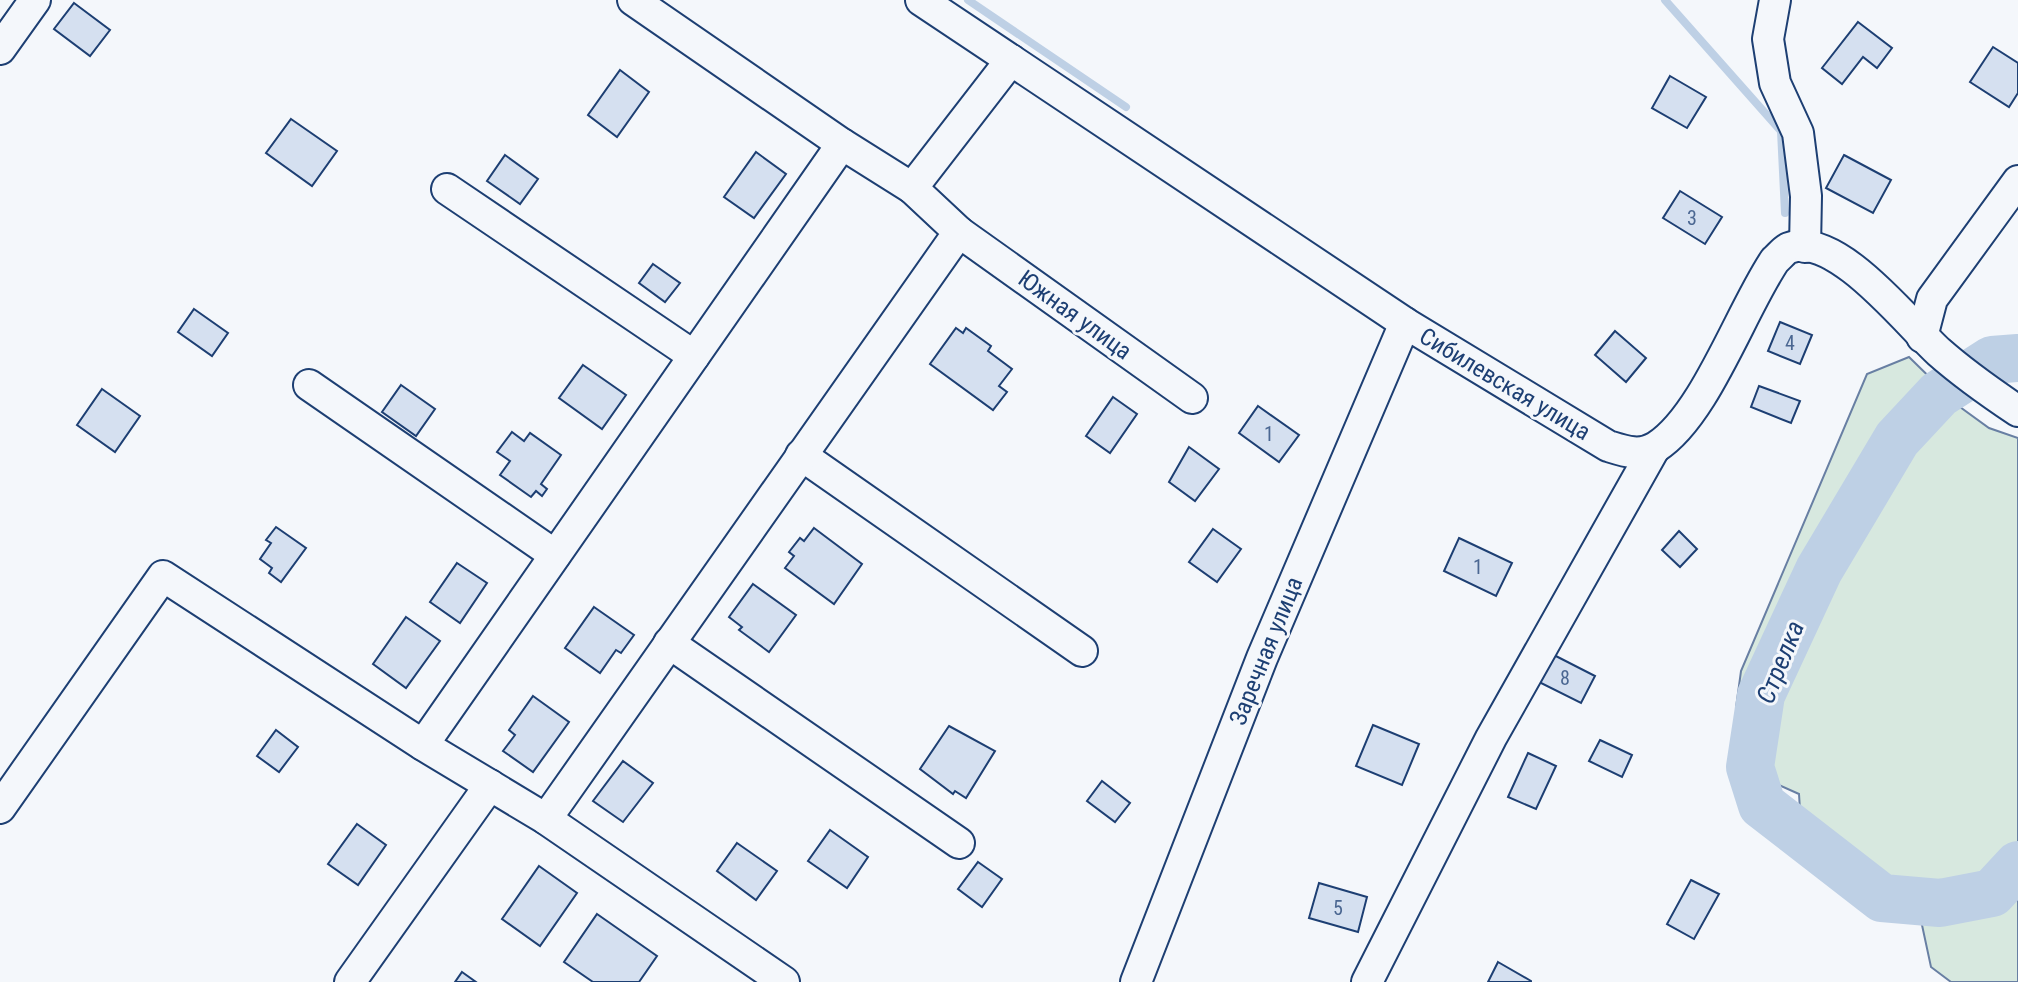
<svg xmlns="http://www.w3.org/2000/svg" width="2018" height="982" font-family="'Roboto Condensed',sans-serif">
	<rect width="100%" height="100%" fill="#f4f7fb"/>
	<!-- green -->
	<polygon fill="#d7e8df" stroke="#687fa3" stroke-width="2" points="1909,357 1960,407 1989,428 2018,438 2018,982 1951,982 1931,967 1922,925 1891,891 1839,858 1801,826 1799,794 1761,777 1736,708 1741,671 1867,374"/>
	<g fill="none" stroke-linecap="round" stroke-linejoin="round">
		<!-- stream -->
		<g stroke="#bed0e5" stroke-width="8">
			<polyline points="968,0 1126,107"/>
			<polyline points="1665,0 1781,131 1785,213"/>
		</g>
		<!-- river -->
		<polyline stroke="#bed0e5" stroke-width="48" points="2018,358 1992,360 1939,394 1897,439 1819,570 1761,695 1750,767 1762,805 1882,898 1940,903 1992,893 2018,865"/>
	</g>
	<!-- building -->
	<g fill="#d5e0f0" stroke="#1d3f73" stroke-width="2">
		<polygon points="74,3 110,30 90,56 54,29"/>
		<polygon points="1858,22 1892,48 1877,68 1863,57 1842,84 1822,68"/>
		<polygon points="1993,47 2018,63 2018,93 2009,107 1970,82"/>
		<polygon points="620,70 649,92 617,137 588,115"/>
		<polygon points="1670,76 1706,97 1687,128 1652,108"/>
		<polygon points="291,119 337,151 312,186 266,153"/>
		<polygon points="756,152 786,174 754,218 724,197"/>
		<polygon points="505,155 538,179 520,204 487,181"/>
		<polygon points="1844,155 1891,180 1873,213 1826,188"/>
		<polygon points="1680,191 1722,217 1705,244 1663,218"/>
		<polygon points="653,264 680,283 665,302 639,283"/>
		<polygon points="194,309 228,333 212,356 178,332"/>
		<polygon points="1780,322 1812,335 1800,364 1768,351"/>
		<polygon points="956,328 963,333 966,328 991,346 988,351 1012,369 999,386 1007,392 993,410 930,364"/>
		<polygon points="1615,331 1646,358 1626,382 1595,355"/>
		<polygon points="583,365 626,395 602,429 559,398"/>
		<polygon points="401,385 435,409 416,436 382,412"/>
		<polygon points="1759,386 1800,401 1791,423 1751,407"/>
		<polygon points="102,389 140,416 115,452 77,425"/>
		<polygon points="1113,397 1137,414 1110,453 1086,436"/>
		<polygon points="1258,406 1299,435 1279,462 1239,433"/>
		<polygon points="512,432 524,441 530,433 561,455 541,484 547,489 542,496 536,491 531,497 500,475 510,461 497,452"/>
		<polygon points="1189,447 1219,469 1195,501 1169,482"/>
		<polygon points="276,527 306,548 281,582 269,573 272,568 260,559 271,543 266,540"/>
		<polygon points="814,528 862,564 834,604 785,568 794,556 789,552 800,538 804,541"/>
		<polygon points="1213,529 1241,549 1217,582 1189,562"/>
		<polygon points="1679,531 1697,549 1680,567 1662,550"/>
		<polygon points="1459,538 1512,563 1496,596 1444,571"/>
		<polygon points="457,563 487,583 460,623 430,602"/>
		<polygon points="753,584 796,615 769,652 739,630 742,627 729,617"/>
		<polygon points="594,607 634,635 621,653 616,650 600,673 565,648"/>
		<polygon points="406,617 440,641 406,688 373,664"/>
		<polygon points="1548,652 1595,676 1581,703 1535,680"/>
		<polygon points="533,696 569,722 533,772 503,751 515,735 509,730"/>
		<polygon points="1373,725 1419,744 1402,785 1356,766"/>
		<polygon points="949,726 995,751 966,798 955,791 953,794 920,769"/>
		<polygon points="276,730 298,747 279,772 257,756"/>
		<polygon points="1600,740 1632,755 1622,777 1589,761"/>
		<polygon points="1528,753 1556,766 1536,809 1508,797"/>
		<polygon points="623,761 653,783 623,822 593,801"/>
		<polygon points="1102,781 1130,803 1115,822 1087,801"/>
		<polygon points="357,824 386,845 358,885 328,864"/>
		<polygon points="830,830 868,857 847,888 808,861"/>
		<polygon points="737,843 777,871 756,900 717,871"/>
		<polygon points="978,862 1002,879 982,907 958,889"/>
		<polygon points="539,866 577,893 540,946 502,919"/>
		<polygon points="1691,880 1719,894 1694,939 1667,924"/>
		<polygon points="1319,883 1367,897 1358,932 1309,918"/>
		<polygon points="597,914 657,956 639,982 593,982 564,962"/>
		<polygon points="1498,962 1531,981 1531,982 1488,982"/>
		<polygon points="462,972 476,982 455,982"/>
	</g>
	<g fill="none" stroke-linecap="round" stroke-linejoin="round">
		<defs>
			<g id="minor">
				<polyline points="633,0 842,144"/>
				<path d="M921 0 1405 323 1608 446C1624 451 1640 457 1656 447 1705 416 1741 310 1775 260 1779 257 1784 250 1789 248 1836 230 1909 325 1939 352 1964 374 1991 393 2018 411"/>
				<polyline points="1775,0 1768,39 1775,83 1798,133 1806,196 1805,247"/>
				<polyline points="0,49 35,0"/>
				<polyline points="447,189 694,356"/>
				<polyline points="959,232 1192,398"/>
				<polyline points="1922,337 1932,299 2018,181"/>
				<polyline points="309,385 555,555"/>
				<polyline points="801,455 1082,651"/>
				<polyline points="669,643 959,843"/>
				<polyline points="0,808 163,576 423,745"/>
				<polyline points="546,819 423,745 842,144 912,188"/>
				<polyline points="350,982 490,785"/>
				<polyline points="784,982 546,819 959,232 912,188 1011,60"/>
				<polyline points="1136,982 1262,658 1405,323"/>
				<polyline points="1367,982 1491,738 1654,449"/>
			</g>
		</defs>
		<!-- minor casing -->
		<use href="#minor" stroke="#1d3f73" stroke-width="34"/>
		<!-- minor -->
		<use href="#minor" stroke="#f4f7fb" stroke-width="30"/>
	</g>
	<g text-anchor="middle" dominant-baseline="central" stroke-width="6" stroke-linejoin="round" paint-order="stroke">
		<!-- number labels -->
		<g font-size="20" fill="#4b6792">
			<text x="1692" y="218">3</text>
			<text x="1790" y="343">4</text>
			<text x="1269" y="434">1</text>
			<text x="1478" y="567">1</text>
			<text x="1565" y="678">8</text>
			<text x="1338" y="908">5</text>
		</g>
		<!-- street labels -->
		<g font-size="24" fill="#1d3f73" stroke="#f4f7fb">
			<text transform="translate(1075 315) rotate(36)">Южная улица</text>
			<text transform="translate(1505 384) rotate(31)">Сибилевская улица</text>
			<text transform="translate(1266 651) rotate(-68)">Заречная улица</text>
		</g>
		<!-- water labels -->
		<g font-size="26" font-style="italic" fill="#1d3f73" stroke="#f4f7fb">
			<text transform="translate(1780 662) rotate(-68)">Стрелка</text>
		</g>
	</g>
</svg>
